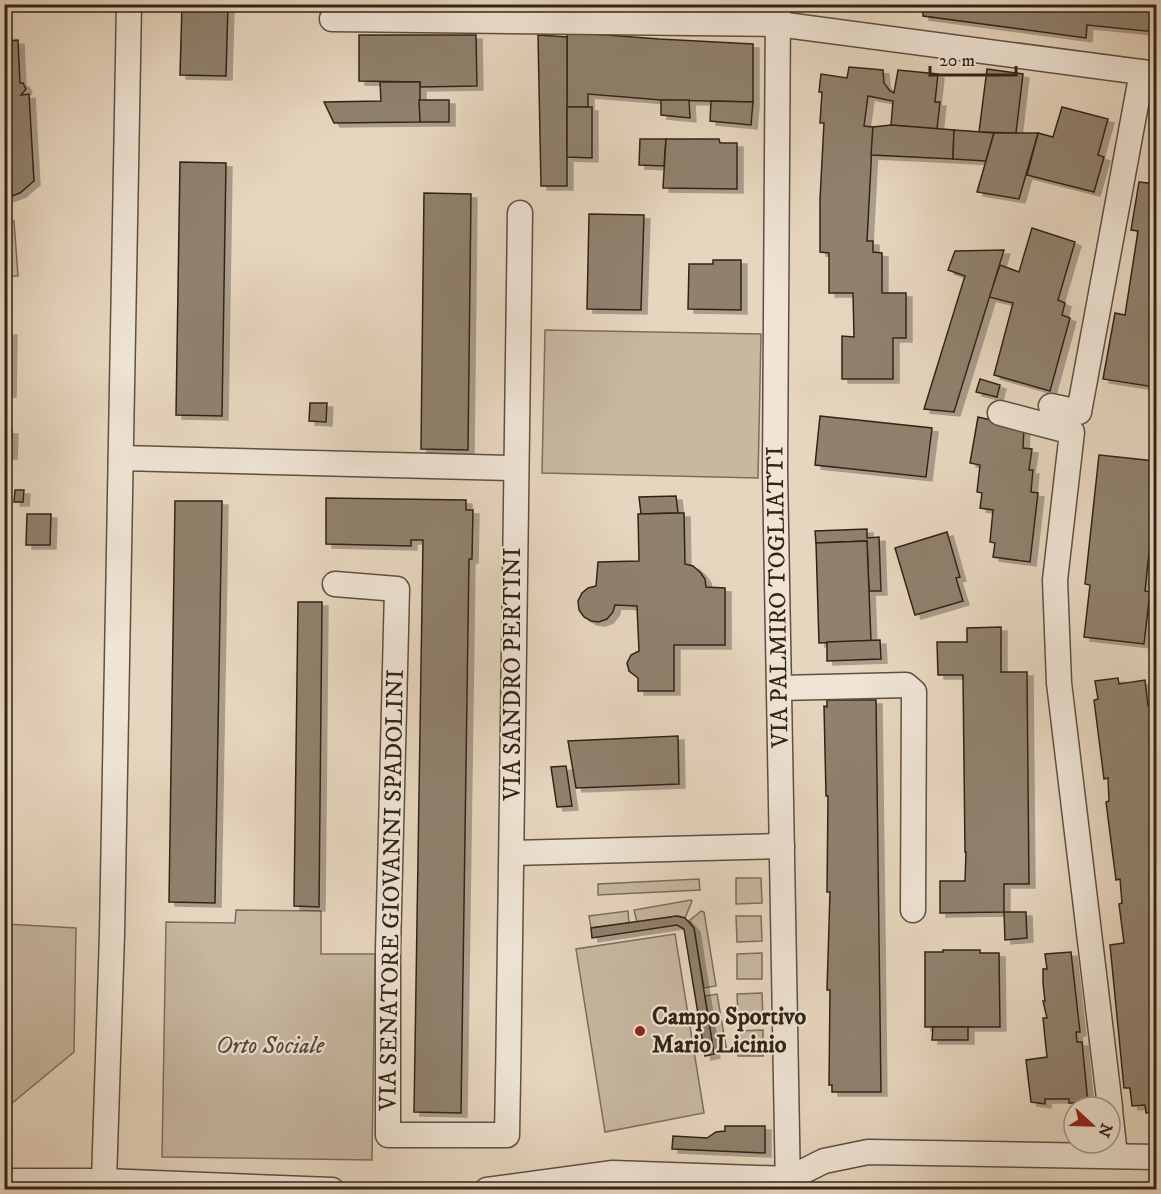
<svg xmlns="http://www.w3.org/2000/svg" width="1161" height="1194" font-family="'IM FELL DW Pica',serif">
	<defs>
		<filter id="shadow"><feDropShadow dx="6" dy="4" stdDeviation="0" flood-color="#0004"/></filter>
	</defs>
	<rect width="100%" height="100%" fill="#e7d6bf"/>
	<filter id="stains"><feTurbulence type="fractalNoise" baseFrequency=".00333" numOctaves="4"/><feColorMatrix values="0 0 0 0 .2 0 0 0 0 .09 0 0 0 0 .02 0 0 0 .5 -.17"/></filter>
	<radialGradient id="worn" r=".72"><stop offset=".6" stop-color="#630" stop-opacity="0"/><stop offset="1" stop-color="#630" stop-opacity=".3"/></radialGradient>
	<!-- green -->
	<g fill="#c8b8a2" stroke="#7c6e5c" stroke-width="1.5">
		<polygon points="5,221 14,221 18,276 5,276"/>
		<polygon points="545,330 761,334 758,478 542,473"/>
		<polygon points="736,878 761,878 762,903 736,904"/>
		<polygon points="699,879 700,890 598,895 598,884"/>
		<polygon points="691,900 692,901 685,918 677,916 637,922 634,910"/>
		<polygon points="236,910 321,911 321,954 375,954 372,1160 162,1157 166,922 235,923"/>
		<polygon points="628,911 629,923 591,928 589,916"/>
		<polygon points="701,911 704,912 716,986 704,988 694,928 689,921"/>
		<polygon points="736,916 761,916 762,941 737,942"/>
		<polygon points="5,924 76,928 74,1052 5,1109"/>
		<polygon points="675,934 704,1113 605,1132 576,949"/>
		<polygon points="762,953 762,979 737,979 737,954"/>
		<polygon points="762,993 763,1019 738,1019 737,994"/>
		<polygon points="717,994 727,1052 714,1054 705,996"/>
		<polygon points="763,1030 763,1056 738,1056 738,1031"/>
	</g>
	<!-- building -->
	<g fill="#90816e" stroke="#312417" stroke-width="1.5" filter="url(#shadow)">
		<polygon points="182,4 228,4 226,76 180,75"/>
		<polygon points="923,4 1156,4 1156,32 1087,25 1086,38 923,16"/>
		<polygon points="567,32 659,39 753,44 753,102 661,100 588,94 588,107 567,107"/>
		<polygon points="10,35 11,41 18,40 20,83 23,83 26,89 21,95 29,94 34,181 20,193 4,199 4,36"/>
		<polygon points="359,35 476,35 477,86 420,87 420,82 359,81"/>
		<polygon points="538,35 567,37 567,186 541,186"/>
		<polygon points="849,67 883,70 884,83 890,91 894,93 898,70 938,74 935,102 940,102 937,129 891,125 893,101 868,96 864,126 873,127 867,241 873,241 873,252 882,253 882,293 906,293 906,338 893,338 893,379 842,379 842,336 854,337 853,293 829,293 829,253 820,252 820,199 824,123 820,123 822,92 819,92 821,74 847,78"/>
		<polygon points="987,69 1023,74 1016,133 979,132"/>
		<polygon points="380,82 420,82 420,122 334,123 324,102 381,101"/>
		<polygon points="419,100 449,100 449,122 420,122"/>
		<polygon points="661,100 689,100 690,118 661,115"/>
		<polygon points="711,101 753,102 751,125 710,121"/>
		<polygon points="567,107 592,107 592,158 567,157"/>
		<polygon points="1062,107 1108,119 1098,155 1104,157 1094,192 1027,175 1038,133 1053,137"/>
		<polygon points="891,125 954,130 953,159 871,155 873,127"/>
		<polygon points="954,130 994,133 986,161 953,159"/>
		<polygon points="994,133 1038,133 1019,199 977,192"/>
		<polygon points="640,139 666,139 664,166 639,165"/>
		<polygon points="666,139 719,139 720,143 737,143 737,189 663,188"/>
		<polygon points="180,162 226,163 222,416 176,415"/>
		<polygon points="1139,182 1156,184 1156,369 1154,387 1103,379 1115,313 1125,315 1138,231 1131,230"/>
		<polygon points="424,193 471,194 468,450 421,449"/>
		<polygon points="589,214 644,215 641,310 587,309"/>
		<polygon points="1032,228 1075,242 1058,300 1065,303 1062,315 1070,318 1050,391 994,375 1013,303 989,297 1000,265 1019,272"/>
		<polygon points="1004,250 954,412 924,409 965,276 948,270 955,251"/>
		<polygon points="713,260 741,260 741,310 688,309 689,264 713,264"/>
		<polygon points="4,331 11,331 10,393 5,393 4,420"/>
		<polygon points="980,379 1000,385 997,397 976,392"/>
		<polygon points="310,403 327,403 326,422 309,421"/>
		<polygon points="820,416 932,428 926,477 815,465"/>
		<polygon points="978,417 1024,428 1023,448 1032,449 1029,470 1033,470 1031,492 1038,493 1030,562 993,557 995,543 990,542 993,510 980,508 982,493 977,492 980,465 970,463"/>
		<polygon points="4,430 12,430 11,455 4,455"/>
		<polygon points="1099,455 1155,461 1149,515 1153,515 1145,591 1150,592 1144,644 1084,637 1090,585 1085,584"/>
		<polygon points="15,490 24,490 23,502 14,502"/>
		<polygon points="676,496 678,513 641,514 639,497"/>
		<polygon points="326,498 466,500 466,510 473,510 472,559 469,559 461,1113 414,1112 423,540 411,540 411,546 326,544"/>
		<polygon points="175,501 222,501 215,903 169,902"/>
		<polygon points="678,513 684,513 685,564 693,566 700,572 705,579 706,587 725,588 725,645 674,645 674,691 638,691 638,678 629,671 627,663 631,655 639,651 637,606 615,605 613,612 607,619 599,622 591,621 584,617 579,610 578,601 582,593 588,588 596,586 598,562 639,561 638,514"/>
		<polygon points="27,514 51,514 50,545 26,545"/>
		<polygon points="867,529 867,538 879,537 881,591 869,591 867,541 816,543 815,531"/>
		<polygon points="947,532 960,577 956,578 963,601 915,615 895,548"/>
		<polygon points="867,541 871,641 819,643 816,543"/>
		<polygon points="298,602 322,602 319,907 294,906"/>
		<polygon points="1001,627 1001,672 1027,672 1029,884 1004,884 1004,912 940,913 940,881 965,881 966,852 965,852 963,675 938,675 937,642 967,642 967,628"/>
		<polygon points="880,640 881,659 827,661 827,642"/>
		<polygon points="1118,678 1119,684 1145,680 1148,706 1151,706 1156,749 1155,759 1156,1112 1146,1113 1145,1105 1132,1106 1130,1088 1124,1088 1110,945 1124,943 1119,904 1122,903 1120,879 1116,880 1106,802 1109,801 1108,778 1104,779 1094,700 1098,699 1095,681"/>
		<polygon points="827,700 876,700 881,1092 832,1092 832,1085 829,1085 830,990 827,990 830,892 827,892 828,796 826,796 824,706 827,707"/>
		<polygon points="678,736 679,784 576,788 568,741"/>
		<polygon points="566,766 572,806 557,807 551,767"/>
		<polygon points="1004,912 1026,912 1027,938 1005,940"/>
		<polygon points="677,916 685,918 694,928 714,1054 705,1056 684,929 677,925 592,938 591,928"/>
		<polygon points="943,950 980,950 980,953 999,953 1000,1027 925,1027 925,952 943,952"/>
		<polygon points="1071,952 1080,1032 1076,1032 1077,1042 1082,1042 1088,1103 1069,1103 1069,1099 1045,1099 1045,1104 1031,1102 1026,1060 1047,1057 1043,1018 1047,1018 1043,1001 1045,1001 1043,983 1043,969 1047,969 1045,954"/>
		<polygon points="933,1027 968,1027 968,1040 932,1040"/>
		<polygon points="725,1126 765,1126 765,1153 672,1149 673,1136 707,1138 716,1132 725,1131"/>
		<polygon points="957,1185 1005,1190 957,1190"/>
	</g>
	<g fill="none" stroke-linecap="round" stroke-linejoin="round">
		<defs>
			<g id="minor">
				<polyline points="778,4 775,471 788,1190"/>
				<polyline points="332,19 778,24 1156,74"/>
				<polyline points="1051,406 1079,412 1142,72"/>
				<polyline points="1000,413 1072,432 1055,580 1059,683 1110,1107"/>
				<polyline points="121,458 514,468"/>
				<path d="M335 584 397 589 388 949V1135H507C513 828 513 521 520 213"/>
				<polyline points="780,688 906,685 914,692 913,910"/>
				<polyline points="512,853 782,846"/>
				<polyline points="1110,1110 1115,1155"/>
				<polyline points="4,1181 104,1181 112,934 129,4"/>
				<polyline points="104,1181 332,1190"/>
				<polyline points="487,1190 613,1173 788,1179 824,1161 868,1152 1156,1157"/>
			</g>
		</defs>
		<!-- minor casing -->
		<use href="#minor" stroke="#5e5041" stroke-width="27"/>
		<!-- minor -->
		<use href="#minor" stroke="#efe4d5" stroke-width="24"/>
	</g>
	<!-- markers -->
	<circle fill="#8f2418" stroke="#efe4d5" stroke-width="2" cx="640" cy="1031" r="6"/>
	<g text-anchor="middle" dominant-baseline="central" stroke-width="4.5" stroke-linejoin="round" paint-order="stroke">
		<!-- street labels -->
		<g font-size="24" fill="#312417" stroke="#efe4d5">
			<text transform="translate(778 597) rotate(-91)">VIA PALMIRO TOGLIATTI</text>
			<text transform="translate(513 674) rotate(-90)">VIA SANDRO PERTINI</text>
			<text transform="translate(392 890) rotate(-89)">VIA SENATORE GIOVANNI SPADOLINI</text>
		</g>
		<!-- poi labels -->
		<g font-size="24" font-weight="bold" fill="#312417" stroke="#efe4d5" text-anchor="start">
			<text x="652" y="1017">Campo Sportivo<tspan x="652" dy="28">Mario Licinio</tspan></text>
		</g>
		<!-- park labels -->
		<g font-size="24" font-style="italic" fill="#57493a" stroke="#efe4d5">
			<text x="270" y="1046">Orto Sociale</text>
		</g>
	</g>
	<!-- margin -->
	<rect width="1161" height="1194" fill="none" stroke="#e7d6bf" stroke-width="24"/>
	<rect x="6" y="6" width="1149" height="1182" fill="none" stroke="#312417" stroke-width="3"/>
	<rect x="12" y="12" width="1137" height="1170" fill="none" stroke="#312417" stroke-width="1.5"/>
	<!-- north arrow -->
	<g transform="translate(1092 1125) rotate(112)"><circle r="28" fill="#efe4d5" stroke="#a39789" stroke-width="1.5"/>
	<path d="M0-4.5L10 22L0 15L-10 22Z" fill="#8f2418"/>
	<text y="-9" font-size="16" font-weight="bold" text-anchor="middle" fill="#312417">N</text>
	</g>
	<!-- scale -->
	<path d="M930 66v9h86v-9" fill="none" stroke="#312417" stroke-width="3"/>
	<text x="939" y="66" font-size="18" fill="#312417" stroke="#efe4d5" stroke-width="4.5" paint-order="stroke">20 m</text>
	<rect width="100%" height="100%" filter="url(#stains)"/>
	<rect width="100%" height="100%" fill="url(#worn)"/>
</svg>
